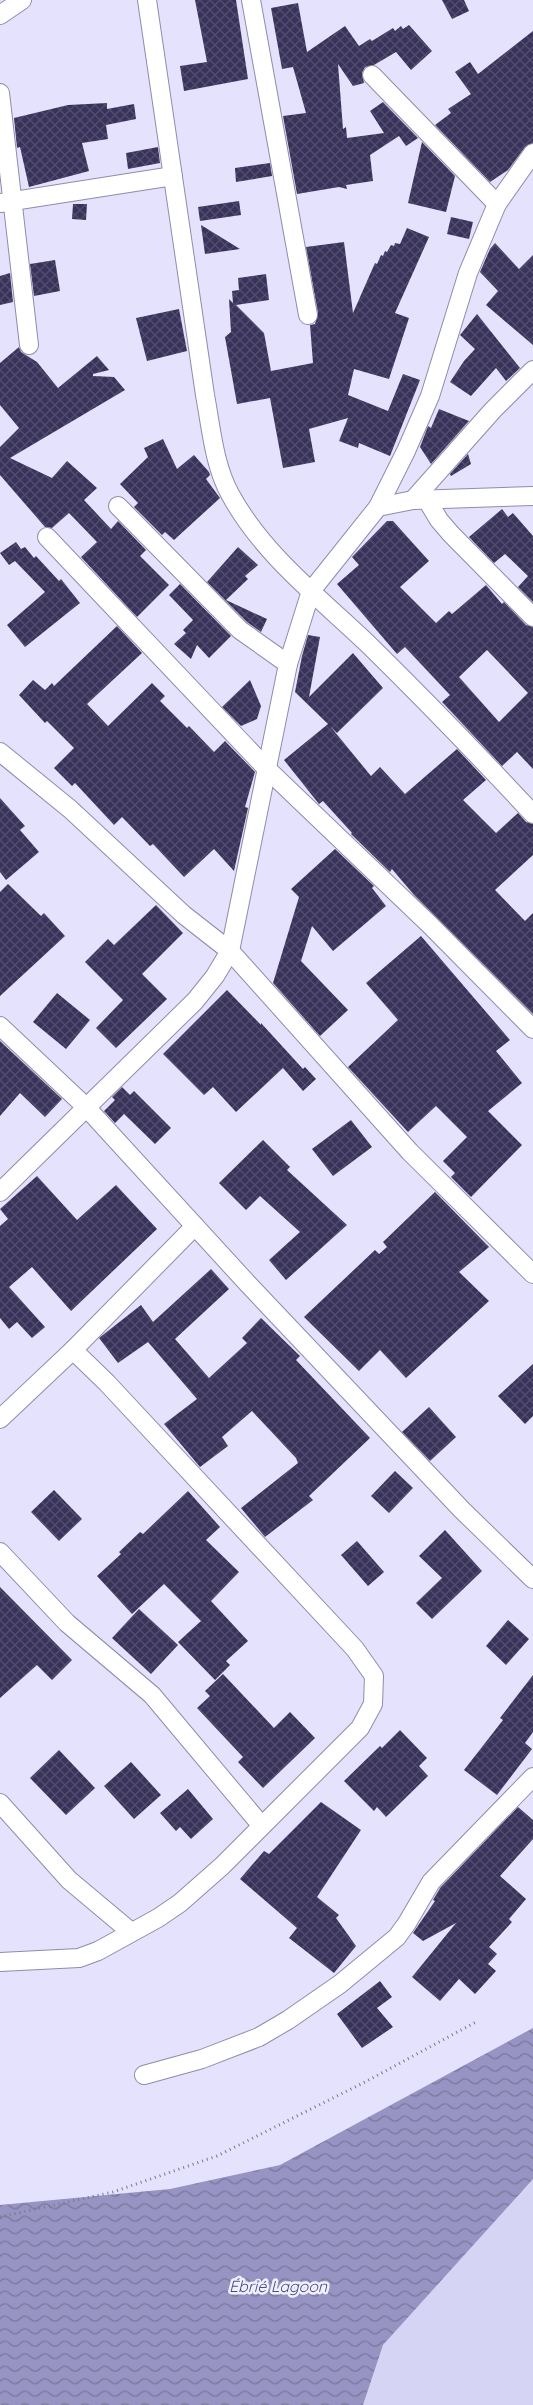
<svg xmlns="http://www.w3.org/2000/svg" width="533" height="2405" font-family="Quicksand,sans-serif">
	<defs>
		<pattern id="water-waves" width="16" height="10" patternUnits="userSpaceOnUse" patternTransform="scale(1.25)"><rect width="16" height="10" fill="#9793c2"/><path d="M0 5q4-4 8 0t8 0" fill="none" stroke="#7a779d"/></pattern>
		<pattern id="building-cross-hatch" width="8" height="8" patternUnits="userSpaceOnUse" patternTransform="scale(1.25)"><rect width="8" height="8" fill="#39335b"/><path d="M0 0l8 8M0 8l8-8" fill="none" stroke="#534e6e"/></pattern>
	</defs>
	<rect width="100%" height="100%" fill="#e4e2fd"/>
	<!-- built -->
	<polygon fill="#d6d4f4" points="533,2179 533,2405 363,2405 383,2345"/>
	<!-- water -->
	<polygon fill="url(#water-waves)" points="533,2028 533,2179 383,2345 363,2405 0,2405 0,2205 170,2189 280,2165"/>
	<!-- building -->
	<g fill="url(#building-cross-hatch)" fill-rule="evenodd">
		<polygon points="195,0 236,0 248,79 184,91 180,66 207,62"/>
		<polygon points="442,0 464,0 469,11 452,19"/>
		<polygon points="298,3 307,52 345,26 359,46 370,39 372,41 393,28 395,31 401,26 403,29 409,25 432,51 411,70 396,52 374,65 365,67 362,73 364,83 353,86 338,64 343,129 346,127 347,138 384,133 370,111 383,102 418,138 406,146 399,136 370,155 373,181 346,185 347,189 339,187 297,194 283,116 306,113 293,67 282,69 271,8"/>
		<polygon points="533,31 533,143 525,147 508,170 490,182 435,125 451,113 448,109 471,94 455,72 470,62 478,74"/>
		<polygon points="107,103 107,109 134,104 136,119 106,125 108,139 82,143 89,171 29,187 20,147 17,148 14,118 68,105"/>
		<polygon points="422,142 455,176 446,212 408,203"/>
		<polygon points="158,147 160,163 128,169 126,153"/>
		<polygon points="270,163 272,176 236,182 235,168"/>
		<polygon points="239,201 241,215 200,221 198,207"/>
		<polygon points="73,204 87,204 86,220 72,219"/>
		<polygon points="451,217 473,222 469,239 447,234"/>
		<polygon points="201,225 240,249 205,254"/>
		<polygon points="407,228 429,237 395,313 409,318 389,379 354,369 348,395 388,411 403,374 420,380 390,456 359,443 358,448 339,441 348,418 309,429 315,462 283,468 270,398 237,404 225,337 231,332 229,299 233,303 232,291 239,290 238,278 266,274 269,300 236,305 264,333 271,371 313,363 310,325 315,324 318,313 306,247 344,242 353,313 375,263 377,264 381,255 383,256 385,251 387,252 391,245 394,246 395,243 400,244"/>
		<polygon points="495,243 519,269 533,255 533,345 486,305 498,291 480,272 490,249"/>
		<polygon points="55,260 60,291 34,296 30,264"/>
		<polygon points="10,273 13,302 0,305 0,276"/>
		<polygon points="179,309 187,351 147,361 136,318"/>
		<polygon points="477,314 520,368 506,381 496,368 471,396 450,382 464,361 475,349 460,335"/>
		<polygon points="19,347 21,352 37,362 58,388 97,356 109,370 93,374 93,376 114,377 125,390 10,458 52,478 67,461 97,488 84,500 111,529 118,521 146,550 140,556 169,585 137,617 81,557 97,542 69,513 52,528 45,527 0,475 0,447 19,428 0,405 0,363"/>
		<polygon points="439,409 469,421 431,464 420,447 428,426 431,428"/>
		<polygon points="163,439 177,469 194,455 209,472 210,475 206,479 220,498 174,540 165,532 162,535 134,507 138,503 120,484 148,457 144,448"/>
		<polygon points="468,454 471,464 451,476 450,474"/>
		<polygon points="502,509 508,517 513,513 533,536 533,602 518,587 528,576 505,554 494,563 469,537"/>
		<path d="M387 521H393L429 561 400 587 436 623 449 611 452 614 486 585 502 604 504 602 526 625 533 627V769L517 752 502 766 442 702 450 695 405 647 397 654 337 584 359 565 352 557ZM487 650 528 693 499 722 459 677Z"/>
		<polygon points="16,542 21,549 25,547 34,558 36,556 59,581 61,579 80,603 25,647 7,625 45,592 15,561 9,565 0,553"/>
		<polygon points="238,547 258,565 245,576 248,579 226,600 267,619 261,632 247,622 207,582"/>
		<polygon points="180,584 231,636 209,658 197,645 191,659 174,644 186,633 183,630 193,620 169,595"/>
		<polygon points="117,626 142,653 87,704 108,726 152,683 165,696 160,701 187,728 189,726 214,752 225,741 255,772 245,807 248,808 234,871 214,849 184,877 153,844 150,846 122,817 114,825 75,783 72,786 54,768 74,748 47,721 45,723 19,695 33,680 45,690 52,683 54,686"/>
		<polygon points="308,635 320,637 309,697 353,653 383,688 337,733 330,726 371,776 380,767 405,794 457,749 486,780 463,800 496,833 518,813 526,822 533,824 533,855 495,890 525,921 533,913 533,1014 414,895 392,869 390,872 351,834 352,833 323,801 319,804 284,760 328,724 295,692 302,656"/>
		<polygon points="250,680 261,706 257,719 241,726 222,707"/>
		<polygon points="0,798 25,826 20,830 39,852 6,880 0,872"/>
		<polygon points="335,849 374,886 372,888 386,906 333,951 312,926 301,961 348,1010 320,1036 273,983 299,897 291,889"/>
		<polygon points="8,884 41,916 44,913 65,936 0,996 0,892"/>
		<polygon points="156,905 183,933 142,974 167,999 116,1048 96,1028 123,1000 85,962 108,939 114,945"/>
		<polygon points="421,936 510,1040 496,1051 522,1083 488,1111 522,1145 471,1197 451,1177 455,1173 443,1161 467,1137 436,1106 408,1132 348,1067 398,1020 366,983"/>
		<polygon points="227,990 261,1025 261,1023 303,1069 305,1067 316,1079 303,1091 283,1068 236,1112 213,1087 204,1095 163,1054"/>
		<polygon points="57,993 90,1020 66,1049 33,1022"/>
		<polygon points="0,1041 62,1099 45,1117 20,1093 0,1116"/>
		<polygon points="122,1087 130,1095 134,1091 171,1128 155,1144 124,1114 115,1123 104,1111 115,1100 112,1097"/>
		<polygon points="351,1120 372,1147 333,1176 312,1149"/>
		<polygon points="263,1140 290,1167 287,1170 347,1225 286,1280 269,1260 300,1232 260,1196 246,1210 219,1183"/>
		<polygon points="37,1176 77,1220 116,1185 157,1229 71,1311 32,1267 9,1287 45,1327 32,1338 17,1322 9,1329 0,1318 0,1226 8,1219 0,1209"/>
		<polygon points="435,1192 489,1247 459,1272 489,1301 406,1378 380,1350 359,1371 304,1317 375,1250 379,1254 387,1247 383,1242"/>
		<polygon points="211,1269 229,1289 175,1339 209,1378 247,1343 242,1338 261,1318 300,1356 296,1360 370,1438 309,1496 313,1500 265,1537 241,1508 298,1463 296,1458 252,1411 222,1437 228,1446 200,1467 164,1424 197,1399 148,1342 118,1363 99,1338 141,1305 153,1322"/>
		<polygon points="533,1364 533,1416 525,1424 498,1396"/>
		<polygon points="429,1407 456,1437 430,1461 402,1432"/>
		<polygon points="395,1471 413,1488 389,1513 371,1496"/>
		<polygon points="54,1490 82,1519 59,1541 31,1512"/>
		<polygon points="188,1491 220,1527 206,1540 239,1572 211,1601 248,1641 226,1661 230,1665 215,1680 178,1642 201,1621 164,1584 132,1614 97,1576 121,1554 119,1552 140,1532 143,1534"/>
		<polygon points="445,1530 482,1571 432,1619 416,1603 442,1578 419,1556"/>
		<polygon points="357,1541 384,1572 368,1586 341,1555"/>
		<polygon points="0,1587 72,1660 52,1680 37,1665 0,1698"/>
		<polygon points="139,1609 178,1645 151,1674 112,1638"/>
		<polygon points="508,1620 529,1639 506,1665 486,1646"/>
		<polygon points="223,1674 274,1728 290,1712 315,1738 263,1788 238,1762 243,1757 197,1708 210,1696 205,1691"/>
		<polygon points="533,1675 533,1732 525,1743 532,1749 497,1795 464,1770 503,1720 500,1718"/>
		<polygon points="400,1730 427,1758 419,1766 428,1776 386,1817 377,1807 374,1811 344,1781 380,1746 382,1748"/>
		<polygon points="59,1750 95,1788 66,1815 30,1778"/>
		<polygon points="131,1762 161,1795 134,1819 104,1786"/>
		<polygon points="188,1789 213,1819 191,1839 180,1827 176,1831 160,1813"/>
		<polygon points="321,1802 361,1830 317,1897 339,1915 336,1918 356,1946 334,1973 289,1938 297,1928 240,1879 264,1851 269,1854"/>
		<polygon points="518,1807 533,1820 533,1839 500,1876 526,1899 509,1919 512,1922 489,1947 497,1954 488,1964 496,1971 475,1994 459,1979 440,2001 412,1977 456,1923 423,1941 413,1933 435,1901 433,1900 440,1888"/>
		<polygon points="380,1981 392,1997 377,2008 393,2027 362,2048 337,2014"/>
	</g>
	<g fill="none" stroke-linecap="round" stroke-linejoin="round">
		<defs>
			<g id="street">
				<path d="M147 0 205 395C211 427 214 465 230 494 263 555 320 598 369 645 425 700 479 756 533 814"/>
				<polyline points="251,0 308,315"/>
				<polyline points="0,15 22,0"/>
				<polyline points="372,75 497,204"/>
				<polyline points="0,93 29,345"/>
				<polyline points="0,203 173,176"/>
				<polyline points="413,500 493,410 533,370"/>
				<polyline points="427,500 439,520 451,534 533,617"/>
				<polyline points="118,506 240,630 288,664"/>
				<polyline points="378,507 413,500 533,496"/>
				<polyline points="47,537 266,768 429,924 533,1029"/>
				<polyline points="0,752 70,809 184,915 230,951 410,1152 533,1274"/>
				<polyline points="0,1026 86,1107 248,1284 462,1510 533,1579"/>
				<polyline points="0,1192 195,1001 215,976 230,951 288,664 311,591 378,507 406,451 430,396 468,273 497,204 533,153"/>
				<polyline points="0,1419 73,1350 195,1226"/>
				<polyline points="0,1552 67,1623 152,1695 261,1825"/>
				<polyline points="0,1803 69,1880 131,1932"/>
				<polyline points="0,1962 79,1958 98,1951 158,1918 180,1903 222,1866 360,1728 373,1704 374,1676 355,1649 107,1383 73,1350"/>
				<polyline points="144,2075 202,2059 259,2037 288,2020 340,1984 397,1937 407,1923 431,1882 533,1777"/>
			</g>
		</defs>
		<!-- street casing -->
		<use href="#street" stroke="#8f8cab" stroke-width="20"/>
		<!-- path -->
		<polyline stroke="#7a798b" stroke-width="3" stroke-dasharray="1 4" stroke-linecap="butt" points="0,2217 113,2192 217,2156 365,2082 476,2022"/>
		<!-- street -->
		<use href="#street" stroke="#fff" stroke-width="18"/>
	</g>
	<g text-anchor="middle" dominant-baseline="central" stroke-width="5" stroke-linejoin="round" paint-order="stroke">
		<!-- water labels -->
		<g font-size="16" font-style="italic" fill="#524986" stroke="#f1f1fe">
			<text x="278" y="2286">Ébrié Lagoon</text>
		</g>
	</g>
</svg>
